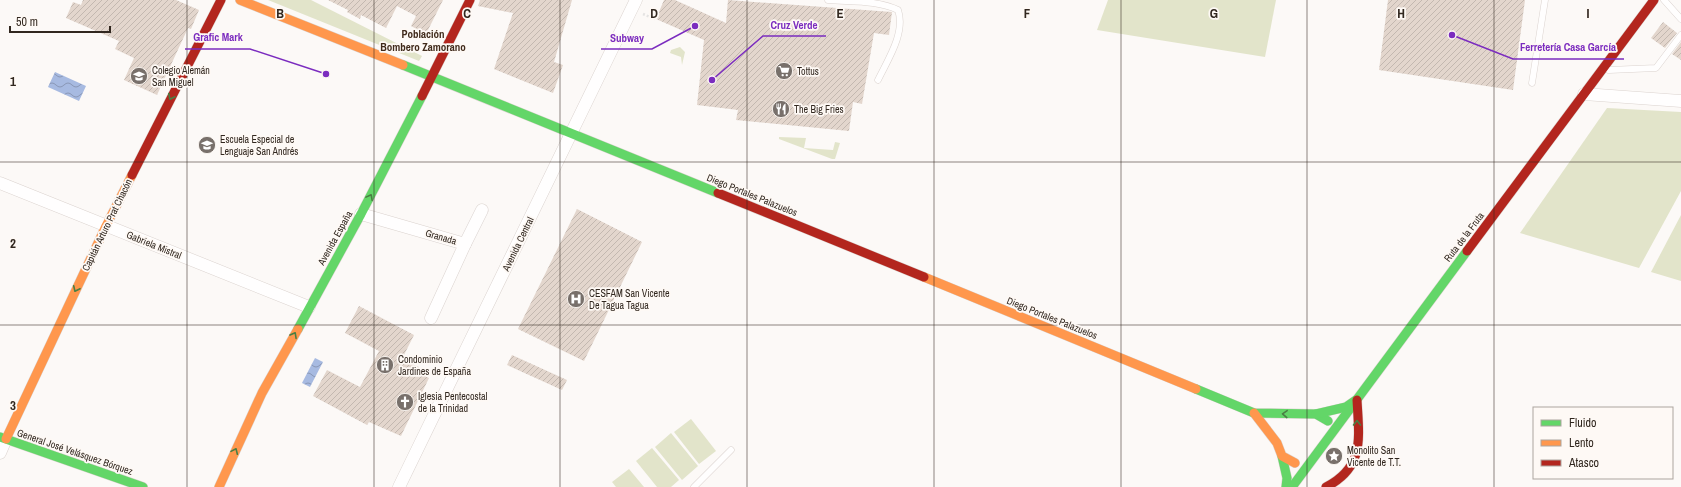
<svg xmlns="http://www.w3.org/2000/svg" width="1681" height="487" font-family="'Archivo Narrow',sans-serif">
	<defs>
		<pattern id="water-waves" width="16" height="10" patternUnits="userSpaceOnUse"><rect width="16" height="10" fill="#a7bae1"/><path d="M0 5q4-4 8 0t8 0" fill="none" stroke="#8997b6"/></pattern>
		<pattern id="building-hatch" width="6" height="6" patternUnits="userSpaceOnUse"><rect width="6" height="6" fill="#e3d6cd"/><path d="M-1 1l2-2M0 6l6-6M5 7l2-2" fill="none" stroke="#c3b8b0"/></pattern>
	</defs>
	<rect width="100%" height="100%" fill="#fcf9f7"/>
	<!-- green -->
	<g fill="#e2e4ca">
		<polygon points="268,0 311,0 422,56 419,61"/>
		<polygon points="1108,0 1276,0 1265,57 1097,30"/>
		<polygon points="680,47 685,52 682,65 681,57 670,53 671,50"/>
		<polygon points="1607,108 1681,112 1681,191 1639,268 1520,233"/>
		<polygon points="779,137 806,138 804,148 833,150 835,142 840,143 835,159 832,159 779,139"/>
		<polygon points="1681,215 1681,281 1651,272"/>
		<polygon points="691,419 716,451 699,464 674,432"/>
		<polygon points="671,433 698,466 682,480 655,447"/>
		<polygon points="652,448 679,480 671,487 657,487 636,461"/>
		<polygon points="629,469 644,487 616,487 612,482"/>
	</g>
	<!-- water -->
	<g fill="url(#water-waves)">
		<polygon points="55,72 86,86 79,101 48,87"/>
		<polygon points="315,358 323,362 310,387 302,383"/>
	</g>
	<!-- building -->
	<g fill="url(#building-hatch)">
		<polygon points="83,0 176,0 199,10 191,29 188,28 157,95 124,80 134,58 115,49 119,41 66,18 73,2 81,5"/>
		<polygon points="328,0 443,0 426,34 411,26 416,16 397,6 386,28 361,15 360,19 347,12 348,10"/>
		<polygon points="480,0 572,0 554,62 563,65 553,93 494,69 513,13 478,6"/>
		<polygon points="664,0 675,0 726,23 728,0 892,12 889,35 874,33 862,104 853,102 849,131 736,120 738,110 697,105 704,40 656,19"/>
		<polygon points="1388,0 1525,0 1513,90 1379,70"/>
		<polygon points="1663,22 1677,33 1665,48 1651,38"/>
		<polygon points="1681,42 1681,60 1672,54"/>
		<polygon points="577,209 642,242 584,361 518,329"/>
		<polygon points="359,306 414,335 402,359 419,367 417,372 429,378 401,436 369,422 367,425 313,396 327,370 360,387 379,351 345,333"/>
		<polygon points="512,355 567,380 562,390 507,365"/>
	</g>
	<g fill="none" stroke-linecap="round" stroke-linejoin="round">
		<defs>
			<g id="lane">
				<path d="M828 0C850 2 878 0 898 10 906 33 887 61 878 80"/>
				<polyline points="1664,0 1681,19"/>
				<polyline points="1609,70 1656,68 1681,35"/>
				<polyline points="1532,83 1545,0"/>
				<polyline points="694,487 731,450"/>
			</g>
			<g id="street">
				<polyline points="1584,94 1681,101"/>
				<polyline points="0,183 309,307"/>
				<polyline points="361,214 465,244 431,318"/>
				<polyline points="465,244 482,210"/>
				<polyline points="0,453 6,439"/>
				<polyline points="399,487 636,0"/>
			</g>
			<g id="fast">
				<polyline points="403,65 718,193"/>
				<polyline points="298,329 361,214 422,96"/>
				<polyline points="1196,389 1254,413 1316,414 1328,421"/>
				<polyline points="1316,414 1346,407 1356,400"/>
				<polyline points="0,437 143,487"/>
				<polyline points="1282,456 1287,478 1286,487"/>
				<polyline points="1292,487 1467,251"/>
			</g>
			<g id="slow">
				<polyline points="240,0 403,65"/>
				<polyline points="924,277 1196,389"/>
				<polyline points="1254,413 1277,443 1282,456 1295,463"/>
				<polyline points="6,439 106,226 132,175"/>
				<polyline points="219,487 262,393 298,329"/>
			</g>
			<g id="jam">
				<polyline points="422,96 470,0"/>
				<polyline points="132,175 221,0"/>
				<polyline points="718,193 924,277"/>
				<polyline points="1467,251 1654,0"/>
				<path d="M1326 487C1365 467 1359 438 1357 400"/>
			</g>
		</defs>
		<!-- lane casing -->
		<use href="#lane" stroke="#dbd3cf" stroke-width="7"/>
		<!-- street casing -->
		<use href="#street" stroke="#dbd3cf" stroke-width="13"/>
		<!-- fast casing -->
		<use href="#fast" stroke="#dbd3cf" stroke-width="10"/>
		<!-- slow casing -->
		<use href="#slow" stroke="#dbd3cf" stroke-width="10"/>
		<!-- jam casing -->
		<use href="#jam" stroke="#dbd3cf" stroke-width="10"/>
		<!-- path -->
		<polyline stroke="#e4e3e2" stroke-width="2.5" stroke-dasharray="2 2" stroke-linecap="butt" points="643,14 655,19"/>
		<!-- lane -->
		<use href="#lane" stroke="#fffefe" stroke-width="6"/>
		<!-- street -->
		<use href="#street" stroke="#fffefe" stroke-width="12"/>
		<!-- fast -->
		<use href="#fast" stroke="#63d668" stroke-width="9"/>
		<!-- slow -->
		<use href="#slow" stroke="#ff974d" stroke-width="9"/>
		<!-- jam -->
		<use href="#jam" stroke="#b3261e" stroke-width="9"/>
	</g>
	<!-- one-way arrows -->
	<defs><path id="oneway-chevron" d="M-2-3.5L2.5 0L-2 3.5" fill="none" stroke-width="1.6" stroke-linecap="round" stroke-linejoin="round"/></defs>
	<g stroke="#4a7e44">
		<use href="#oneway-chevron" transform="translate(171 97) rotate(117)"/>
		<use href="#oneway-chevron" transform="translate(370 197) rotate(-62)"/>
		<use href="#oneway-chevron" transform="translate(76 289) rotate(115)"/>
		<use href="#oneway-chevron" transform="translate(294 335) rotate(-61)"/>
		<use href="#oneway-chevron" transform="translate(1285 414) rotate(-177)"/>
		<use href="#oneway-chevron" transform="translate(1357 423) rotate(-90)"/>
		<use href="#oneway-chevron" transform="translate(235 451) rotate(-66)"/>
	</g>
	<!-- grid -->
	<path fill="none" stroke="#31271f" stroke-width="1" stroke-opacity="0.55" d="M187 0V487M374 0V487M560 0V487M747 0V487M934 0V487M1121 0V487M1307 0V487M1494 0V487M0 162H1681M0 325H1681"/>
	<!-- icons -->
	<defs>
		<symbol id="supermarket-disc" viewBox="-11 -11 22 22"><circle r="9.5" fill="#78706b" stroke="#fef9f5"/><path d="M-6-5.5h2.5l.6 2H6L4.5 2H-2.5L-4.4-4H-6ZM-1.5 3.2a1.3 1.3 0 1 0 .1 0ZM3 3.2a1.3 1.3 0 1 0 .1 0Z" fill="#fff"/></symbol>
		<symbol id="school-disc" viewBox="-11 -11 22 22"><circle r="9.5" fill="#78706b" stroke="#fef9f5"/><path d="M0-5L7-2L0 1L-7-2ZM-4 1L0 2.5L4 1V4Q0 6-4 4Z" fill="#fff"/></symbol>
		<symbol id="restaurant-disc" viewBox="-11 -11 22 22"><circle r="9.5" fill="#78706b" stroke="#fef9f5"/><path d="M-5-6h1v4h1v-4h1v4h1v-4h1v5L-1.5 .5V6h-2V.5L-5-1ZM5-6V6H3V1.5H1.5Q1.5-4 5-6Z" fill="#fff"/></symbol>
		<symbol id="hospital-disc" viewBox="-11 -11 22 22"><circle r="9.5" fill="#78706b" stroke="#fef9f5"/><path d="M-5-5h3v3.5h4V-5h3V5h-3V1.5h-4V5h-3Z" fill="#fff"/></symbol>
		<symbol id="building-disc" viewBox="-11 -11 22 22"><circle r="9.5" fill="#78706b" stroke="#fef9f5"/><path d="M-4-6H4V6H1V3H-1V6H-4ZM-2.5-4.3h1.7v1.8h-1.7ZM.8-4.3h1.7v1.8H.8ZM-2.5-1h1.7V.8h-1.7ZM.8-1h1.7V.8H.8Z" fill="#fff"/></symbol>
		<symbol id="church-disc" viewBox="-11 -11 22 22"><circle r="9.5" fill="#78706b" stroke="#fef9f5"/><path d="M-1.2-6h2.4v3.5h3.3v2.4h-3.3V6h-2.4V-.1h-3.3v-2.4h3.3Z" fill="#fff"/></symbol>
		<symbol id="sight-disc" viewBox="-11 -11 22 22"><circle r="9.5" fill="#78706b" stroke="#fef9f5"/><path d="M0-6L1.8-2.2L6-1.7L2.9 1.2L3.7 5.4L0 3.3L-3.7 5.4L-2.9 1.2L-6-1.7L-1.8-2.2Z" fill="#fff"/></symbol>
	</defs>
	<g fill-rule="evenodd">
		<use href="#supermarket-disc" x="774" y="61" width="20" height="20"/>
		<use href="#school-disc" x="129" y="66" width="20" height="20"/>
		<use href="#restaurant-disc" x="771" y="99" width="20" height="20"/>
		<use href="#school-disc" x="197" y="135" width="20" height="20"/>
		<use href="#hospital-disc" x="566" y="289" width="20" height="20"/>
		<use href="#building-disc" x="375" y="355" width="20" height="20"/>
		<use href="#church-disc" x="395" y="392" width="20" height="20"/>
		<use href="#sight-disc" x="1324" y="446" width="20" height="20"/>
	</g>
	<g text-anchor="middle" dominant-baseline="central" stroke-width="3.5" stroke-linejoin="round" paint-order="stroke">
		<!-- poi labels -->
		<g font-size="10" fill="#31271f" stroke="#fef9f5" text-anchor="start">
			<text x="152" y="70">Colegio Alemán<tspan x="152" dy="12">San Miguel</tspan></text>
			<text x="797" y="71">Tottus</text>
			<text x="794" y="109">The Big Fries</text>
			<text x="220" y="139">Escuela Especial de<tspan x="220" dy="12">Lenguaje San Andrés</tspan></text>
			<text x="589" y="293">CESFAM San Vicente<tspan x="589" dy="12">De Tagua Tagua</tspan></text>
			<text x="398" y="359">Condominio<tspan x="398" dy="12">Jardines de España</tspan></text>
			<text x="418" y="396">Iglesia Pentecostal<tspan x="418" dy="12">de la Trinidad</tspan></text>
			<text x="1347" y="450">Monolito San<tspan x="1347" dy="12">Vicente de T.T.</tspan></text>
		</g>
		<!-- street labels -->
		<g font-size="10" fill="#31271f" stroke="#fef9f5">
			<text transform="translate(752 195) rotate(22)">Diego Portales Palazuelos</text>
			<text transform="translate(107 225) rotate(-64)">Capitán Arturo Prat Chacón</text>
			<text transform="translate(441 237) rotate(16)">Granada</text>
			<text transform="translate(1464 237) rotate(-53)">Ruta de la Fruta</text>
			<text transform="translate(335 238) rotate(-61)">Avenida España</text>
			<text transform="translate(518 244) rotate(-64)">Avenida Central</text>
			<text transform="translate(154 245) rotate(22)">Gabriela Mistral</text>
			<text transform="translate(1052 318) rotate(22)">Diego Portales Palazuelos</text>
			<text transform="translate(75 452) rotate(19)">General José Velásquez Bórquez</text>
		</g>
		<!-- neighbourhood labels -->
		<g font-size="11" font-weight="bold" fill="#402a1b" stroke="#fef9f5">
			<text x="423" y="34">Población<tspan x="423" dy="13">Bombero Zamorano</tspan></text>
		</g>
	</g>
	<g font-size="13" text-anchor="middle" font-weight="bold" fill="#31271f" stroke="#fef9f5" stroke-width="3.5" stroke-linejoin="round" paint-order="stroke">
		<text x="280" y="18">B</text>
		<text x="467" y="18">C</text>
		<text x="654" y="18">D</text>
		<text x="840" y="18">E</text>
		<text x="1027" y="18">F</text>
		<text x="1214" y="18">G</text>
		<text x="1401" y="18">H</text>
		<text x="1588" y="18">I</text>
		<text x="13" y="86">1</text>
		<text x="13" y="248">2</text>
		<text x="13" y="410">3</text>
	</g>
	<!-- callouts -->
	<path fill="none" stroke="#7b2cbf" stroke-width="1.5" d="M712 80L763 36H826M326 74L250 49H185M695 26L652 49H601M1452 35L1513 59H1624"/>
	<g fill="#7b2cbf" stroke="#fef9f5" stroke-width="1.5">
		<circle cx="712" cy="80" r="4"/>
		<circle cx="326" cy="74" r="4"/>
		<circle cx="695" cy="26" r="4"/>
		<circle cx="1452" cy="35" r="4"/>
	</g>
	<g font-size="11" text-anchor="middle" font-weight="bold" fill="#7b2cbf" stroke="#fef9f5" stroke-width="3.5" stroke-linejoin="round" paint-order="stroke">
		<text x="794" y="29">Cruz Verde</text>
		<text x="218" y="41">Grafic Mark</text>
		<text x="627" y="42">Subway</text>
		<text x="1568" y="51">Ferretería Casa García</text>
	</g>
	<!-- legend -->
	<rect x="1533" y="407" width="140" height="72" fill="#fef9f5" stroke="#aca59f"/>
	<rect x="1541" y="420" width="20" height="6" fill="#63d668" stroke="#aca59f"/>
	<text x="1569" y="427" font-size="12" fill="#31271f">Fluido</text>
	<rect x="1541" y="440" width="20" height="6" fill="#ff974d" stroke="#aca59f"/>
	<text x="1569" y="447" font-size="12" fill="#31271f">Lento</text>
	<rect x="1541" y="460" width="20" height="6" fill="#b3261e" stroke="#aca59f"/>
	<text x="1569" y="467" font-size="12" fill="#31271f">Atasco</text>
	<!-- scale -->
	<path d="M10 26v6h100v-6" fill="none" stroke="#31271f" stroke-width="2"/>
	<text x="16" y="26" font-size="12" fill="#31271f" stroke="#fef9f5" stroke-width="3" paint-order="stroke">50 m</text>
</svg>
